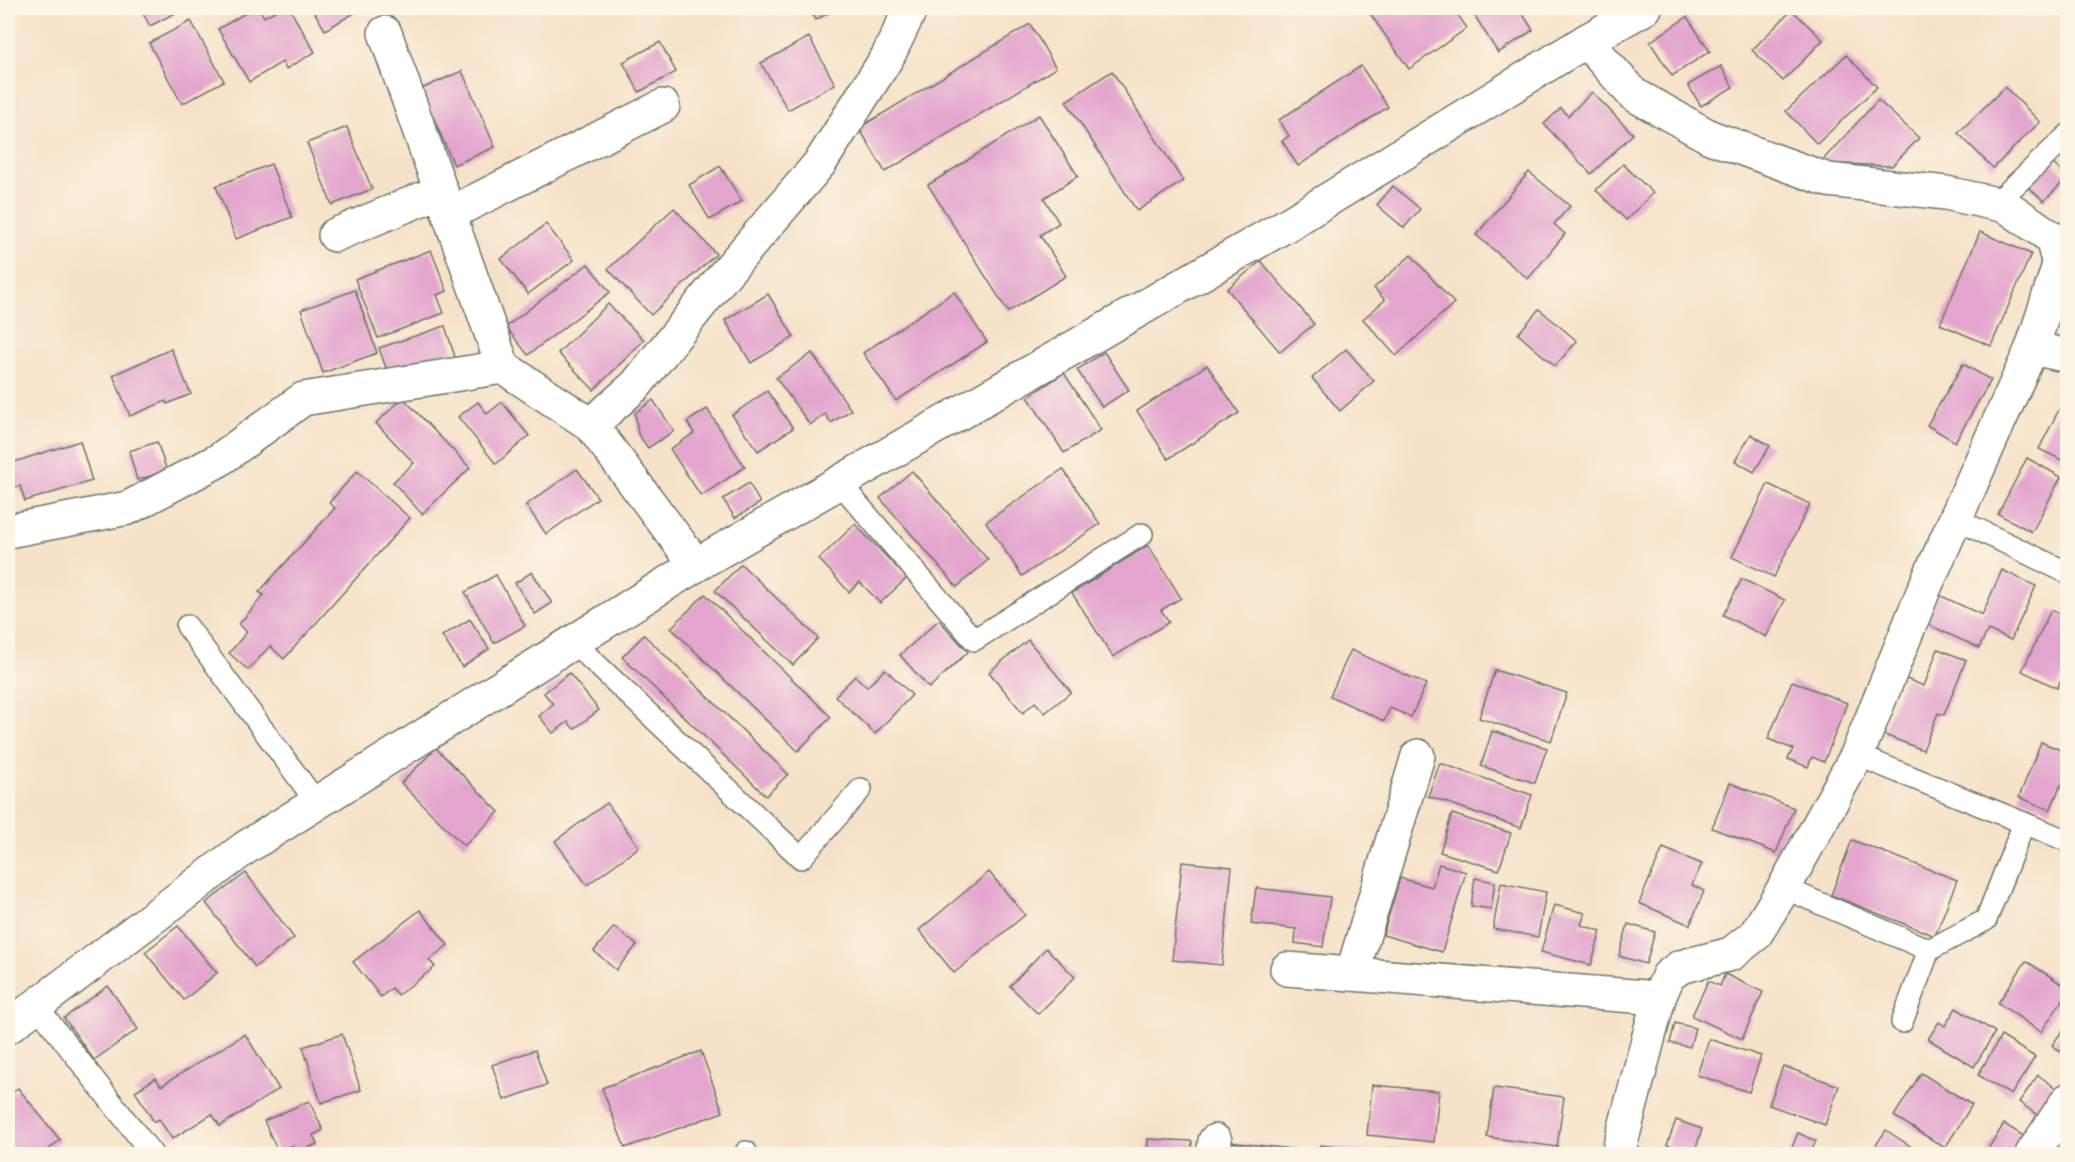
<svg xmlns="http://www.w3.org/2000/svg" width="2075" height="1162" font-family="'IM FELL Great Primer',serif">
	<rect width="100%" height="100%" fill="#fcf5e5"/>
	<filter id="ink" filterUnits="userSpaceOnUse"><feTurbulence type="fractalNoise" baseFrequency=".0167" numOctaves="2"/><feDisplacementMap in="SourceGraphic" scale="12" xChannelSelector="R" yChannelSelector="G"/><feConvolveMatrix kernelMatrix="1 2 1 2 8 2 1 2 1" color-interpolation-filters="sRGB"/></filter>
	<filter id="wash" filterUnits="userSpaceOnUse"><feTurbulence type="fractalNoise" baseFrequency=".008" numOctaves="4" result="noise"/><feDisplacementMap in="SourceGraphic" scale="24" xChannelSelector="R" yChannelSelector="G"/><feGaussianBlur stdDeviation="1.35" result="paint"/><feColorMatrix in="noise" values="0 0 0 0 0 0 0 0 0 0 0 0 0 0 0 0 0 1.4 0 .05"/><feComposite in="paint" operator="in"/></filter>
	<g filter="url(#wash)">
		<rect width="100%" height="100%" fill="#f6e2c8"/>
		<g id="blocks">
			<!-- building -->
			<g fill="#e3a5cd">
				<polygon points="140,8 185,8 150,26"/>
				<polygon points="254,8 259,8 264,17 280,8 289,8 315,52 286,69 282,62 249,82 218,29"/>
				<polygon points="312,8 363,8 325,30"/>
				<polygon points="808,8 837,8 816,20"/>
				<polygon points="1366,8 1453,8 1467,28 1409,69"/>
				<polygon points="1470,8 1519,8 1533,30 1498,53"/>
				<polygon points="1792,10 1823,40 1783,81 1752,50"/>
				<polygon points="1687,17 1710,51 1672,76 1650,42"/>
				<polygon points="191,21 224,81 182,104 149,43"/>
				<polygon points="1030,24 1056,68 885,172 859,128"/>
				<polygon points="809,37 835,84 788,110 761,63"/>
				<polygon points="660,42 676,72 639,92 623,62"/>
				<polygon points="1846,55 1877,87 1817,144 1786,111"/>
				<polygon points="1361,66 1388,107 1298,166 1282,141 1289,136 1279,120"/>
				<polygon points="1721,66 1733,87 1701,106 1688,85"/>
				<polygon points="462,71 495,147 454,165 421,89"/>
				<polygon points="1112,71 1183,181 1137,211 1066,101"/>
				<polygon points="2005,87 2040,122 1993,168 1958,133"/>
				<polygon points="1592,92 1633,134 1591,174 1544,124 1561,108 1568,116"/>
				<polygon points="1878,100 1919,138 1892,166 1820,163"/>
				<polygon points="1039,115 1078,176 1044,198 1059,223 1040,235 1066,276 1008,312 928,185"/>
				<polygon points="347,127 372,189 332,205 307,143"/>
				<polygon points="2051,162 2068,177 2044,201 2028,187"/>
				<polygon points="271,164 292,217 236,239 216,186"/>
				<polygon points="1623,164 1653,193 1626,220 1596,190"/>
				<polygon points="720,166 742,201 710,220 689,185"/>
				<polygon points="1529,172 1570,206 1554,224 1565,234 1528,279 1476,235"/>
				<polygon points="1393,186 1420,209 1404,228 1377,205"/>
				<polygon points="674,208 716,254 651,315 608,269"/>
				<polygon points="546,224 574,260 528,294 501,259"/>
				<polygon points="1980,232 2031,254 1991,346 1940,324"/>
				<polygon points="431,250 447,291 437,295 444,313 378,338 355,279"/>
				<polygon points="1411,255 1454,303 1396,356 1363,319 1385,300 1374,288"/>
				<polygon points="1261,261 1314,324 1280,352 1227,289"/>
				<polygon points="588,264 610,292 528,355 506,327"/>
				<polygon points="355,290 377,353 323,373 301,310"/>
				<polygon points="954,292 987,342 896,401 863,353"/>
				<polygon points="768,294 794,337 751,363 725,320"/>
				<polygon points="608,304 644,340 594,390 558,353"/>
				<polygon points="1539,309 1577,341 1555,366 1518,334"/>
				<polygon points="445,326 456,360 388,374 379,348"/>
				<polygon points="171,349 191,394 167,404 166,401 130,416 113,375"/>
				<polygon points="1346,349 1374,381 1340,411 1312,378"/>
				<polygon points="1104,352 1129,390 1102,407 1077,370"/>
				<polygon points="812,353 851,410 831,423 825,414 810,425 776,378"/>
				<polygon points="1963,364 1991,380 1955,442 1927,425"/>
				<polygon points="1207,365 1239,413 1168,459 1137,411"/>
				<polygon points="1064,373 1101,430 1064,453 1028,397"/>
				<polygon points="767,391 793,428 758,451 732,415"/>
				<polygon points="2068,392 2068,463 2039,449"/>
				<polygon points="403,398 470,468 422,514 393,482 414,463 376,423"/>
				<polygon points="653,400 674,431 648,448 638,434 635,413"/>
				<polygon points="478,402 487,414 502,402 529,436 496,464 458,417"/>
				<polygon points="707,409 745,467 701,496 670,449 694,433 687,422"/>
				<polygon points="1751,434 1770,446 1754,472 1735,461"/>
				<polygon points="80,441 92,481 25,501 20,486 12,488 8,473 8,464"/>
				<polygon points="157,442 167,471 137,480 129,451"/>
				<polygon points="2027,458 2061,477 2032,532 1998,514"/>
				<polygon points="577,469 598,498 546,534 526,505"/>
				<polygon points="1063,469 1100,524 1022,576 986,522"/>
				<polygon points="357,471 410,518 284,659 270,646 248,670 229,653 247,632 239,624 264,595 259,592 335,508 329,503"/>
				<polygon points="912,471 988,560 957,587 880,498"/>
				<polygon points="749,483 760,503 735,518 723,499"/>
				<polygon points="1768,484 1810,504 1774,577 1732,557"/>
				<polygon points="855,524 907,578 880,603 860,582 849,592 819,559"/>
				<polygon points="1148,545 1181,598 1161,610 1169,622 1113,657 1072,593"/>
				<polygon points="741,564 818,638 793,665 715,591"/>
				<polygon points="2002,570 2036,586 2011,640 1988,630 1979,648 1922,622 1935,593 1982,615"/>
				<polygon points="532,572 552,603 535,614 515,583"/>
				<polygon points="496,575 525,626 494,643 465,592"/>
				<polygon points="1742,579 1785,600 1766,637 1723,615"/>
				<polygon points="705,594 831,717 798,751 671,628"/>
				<polygon points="2051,610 2068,618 2068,667 2057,688 2022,671"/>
				<polygon points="470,619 489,649 462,667 442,636"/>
				<polygon points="939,620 968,652 929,688 900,655"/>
				<polygon points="644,635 788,774 766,796 622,657"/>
				<polygon points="1028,640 1071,692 1045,713 1035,702 1023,713 989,672"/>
				<polygon points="1938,649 1966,660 1944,715 1938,713 1923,750 1882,734 1904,678 1924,686"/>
				<polygon points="1351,650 1426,684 1411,717 1390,708 1384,721 1330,696"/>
				<polygon points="885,669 912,695 875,734 835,696 855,676 867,687"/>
				<polygon points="1495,670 1567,693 1551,741 1479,718"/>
				<polygon points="569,673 599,710 574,729 568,722 553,733 539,716 553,704 544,693"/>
				<polygon points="1792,681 1847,703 1824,762 1812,757 1808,767 1788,759 1793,749 1768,739"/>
				<polygon points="1492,731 1547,748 1535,783 1481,766"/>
				<polygon points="2041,742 2068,753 2068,787 2061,785 2050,810 2019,797"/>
				<polygon points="436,748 499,812 464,846 401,783"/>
				<polygon points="1440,763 1532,795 1521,828 1428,796"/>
				<polygon points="1730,783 1794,808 1776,853 1712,828"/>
				<polygon points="607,803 639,847 587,885 555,841"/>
				<polygon points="1452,814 1511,833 1499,870 1440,852"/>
				<polygon points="1852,840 1957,880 1935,936 1831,895"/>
				<polygon points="1663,848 1702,864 1692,885 1704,891 1690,925 1639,903"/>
				<polygon points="1182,862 1232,867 1222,965 1172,960"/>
				<polygon points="1439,864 1466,872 1442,952 1383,935 1400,878 1432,887"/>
				<polygon points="989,872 1025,915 954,973 919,930"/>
				<polygon points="246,873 294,938 255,967 206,903"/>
				<polygon points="1475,878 1495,882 1491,909 1471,906"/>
				<polygon points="1501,883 1546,892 1538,937 1493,929"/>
				<polygon points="1256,888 1330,897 1323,947 1295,943 1296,929 1251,924"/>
				<polygon points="1554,905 1585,913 1581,925 1601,931 1591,965 1541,952"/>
				<polygon points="420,910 448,945 429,960 435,967 398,995 392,988 381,997 353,962"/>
				<polygon points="1628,924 1655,932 1646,964 1619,956"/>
				<polygon points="178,926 217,973 184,1000 145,952"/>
				<polygon points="614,927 637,945 616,970 594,951"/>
				<polygon points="1046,948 1075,977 1038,1014 1010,986"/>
				<polygon points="2026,961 2068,988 2068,992 2041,1032 1998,1003"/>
				<polygon points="1725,974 1763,992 1742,1039 1692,1016 1708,981 1720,986"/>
				<polygon points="108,986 138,1029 94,1060 64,1018"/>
				<polygon points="1956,1008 1995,1032 1974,1067 1928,1039 1939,1022 1945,1026"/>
				<polygon points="1675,1023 1695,1028 1690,1047 1670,1043"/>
				<polygon points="2068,1023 2068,1056 2052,1045"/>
				<polygon points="245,1034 279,1089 220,1126 212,1114 172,1139 159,1119 154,1122 135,1091 156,1078 161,1086"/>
				<polygon points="342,1034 361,1090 321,1103 303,1047"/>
				<polygon points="2001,1036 2035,1057 2011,1095 1978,1075"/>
				<polygon points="1709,1039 1761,1056 1749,1092 1697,1075"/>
				<polygon points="535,1050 547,1085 504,1100 492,1065"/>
				<polygon points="701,1051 723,1112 625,1148 602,1088"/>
				<polygon points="1783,1066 1839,1086 1825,1125 1769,1105"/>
				<polygon points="1921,1073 1972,1105 1945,1148 1894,1116"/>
				<polygon points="2038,1075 2058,1090 2039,1116 2019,1102"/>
				<polygon points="1372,1085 1439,1091 1434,1142 1367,1135"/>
				<polygon points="18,1088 60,1140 43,1154 8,1154 8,1097"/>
				<polygon points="1494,1088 1564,1097 1557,1147 1487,1137"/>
				<polygon points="309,1101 323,1130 313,1135 317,1144 297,1153 293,1145 278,1152 264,1121"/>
				<polygon points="1676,1120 1702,1129 1694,1154 1667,1145"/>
				<polygon points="2004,1124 2027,1138 2016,1154 1994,1154 1987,1150"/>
				<polygon points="1886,1130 1922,1154 1870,1154"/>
				<polygon points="1798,1133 1816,1141 1810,1154 1789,1154"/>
				<polygon points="1148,1139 1192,1141 1191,1154 1147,1154"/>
				<polygon points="1230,1142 1299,1150 1298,1154 1229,1154"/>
				<polygon points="1320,1145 1378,1153 1378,1154 1318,1154"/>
				<polygon points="1388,1148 1440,1153 1440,1154 1388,1154"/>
			</g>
		</g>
	</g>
	<g filter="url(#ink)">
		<use href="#blocks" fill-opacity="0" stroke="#6a7768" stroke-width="1.5"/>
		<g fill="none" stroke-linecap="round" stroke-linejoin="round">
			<defs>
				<g id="service">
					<polyline points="1995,204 2068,135"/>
					<polyline points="839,482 974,640 1142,534"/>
					<polyline points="1956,519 2068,573"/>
					<polyline points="187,626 317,803"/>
					<polyline points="573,642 801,858 861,789"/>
					<polyline points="1857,755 2068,841"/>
					<polyline points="1784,888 1929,950 1902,1022"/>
					<polyline points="1929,950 1986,920 2024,823"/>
					<polyline points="36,1005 152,1154"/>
					<polyline points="746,1152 747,1154"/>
				</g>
				<g id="minor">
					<polyline points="385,33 503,367 591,425"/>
					<polyline points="1586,41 1633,94 1710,137 1828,180 1946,193 2006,206 2052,238 2059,265 2032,348 1925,587 1857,755 1784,888 1755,935 1731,954 1680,967 1668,976 1659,998 1618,1154"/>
					<polyline points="449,214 663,106"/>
					<polyline points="335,235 441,191"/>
					<polyline points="2032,348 2068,356"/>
					<polyline points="8,531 128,508 219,460 303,399 503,367"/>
					<polyline points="696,565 591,425 636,385 724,275 820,163 888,56 911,8"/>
					<polyline points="1287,969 1659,998"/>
					<polyline points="1352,974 1418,756"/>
					<polyline points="1213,1154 1215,1141"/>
					<polyline points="2032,1154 2068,1100"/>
				</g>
				<polyline id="tertiary" points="8,1027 245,848 696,565 1290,223 1586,41 1645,8"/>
			</defs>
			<!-- service casing -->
			<use href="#service" stroke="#6a7768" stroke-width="24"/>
			<!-- minor casing -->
			<use href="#minor" stroke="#6a7768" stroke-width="36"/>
			<!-- tertiary casing -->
			<use href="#tertiary" stroke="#6a7768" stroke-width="36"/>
			<!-- service -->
			<use href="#service" stroke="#fff" stroke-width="21"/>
			<!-- minor -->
			<use href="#minor" stroke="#fff" stroke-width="33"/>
			<!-- tertiary -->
			<use href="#tertiary" stroke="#fff" stroke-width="33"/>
		</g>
	</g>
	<!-- margin -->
	<rect width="2075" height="1162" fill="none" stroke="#fcf5e5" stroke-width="30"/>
</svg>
